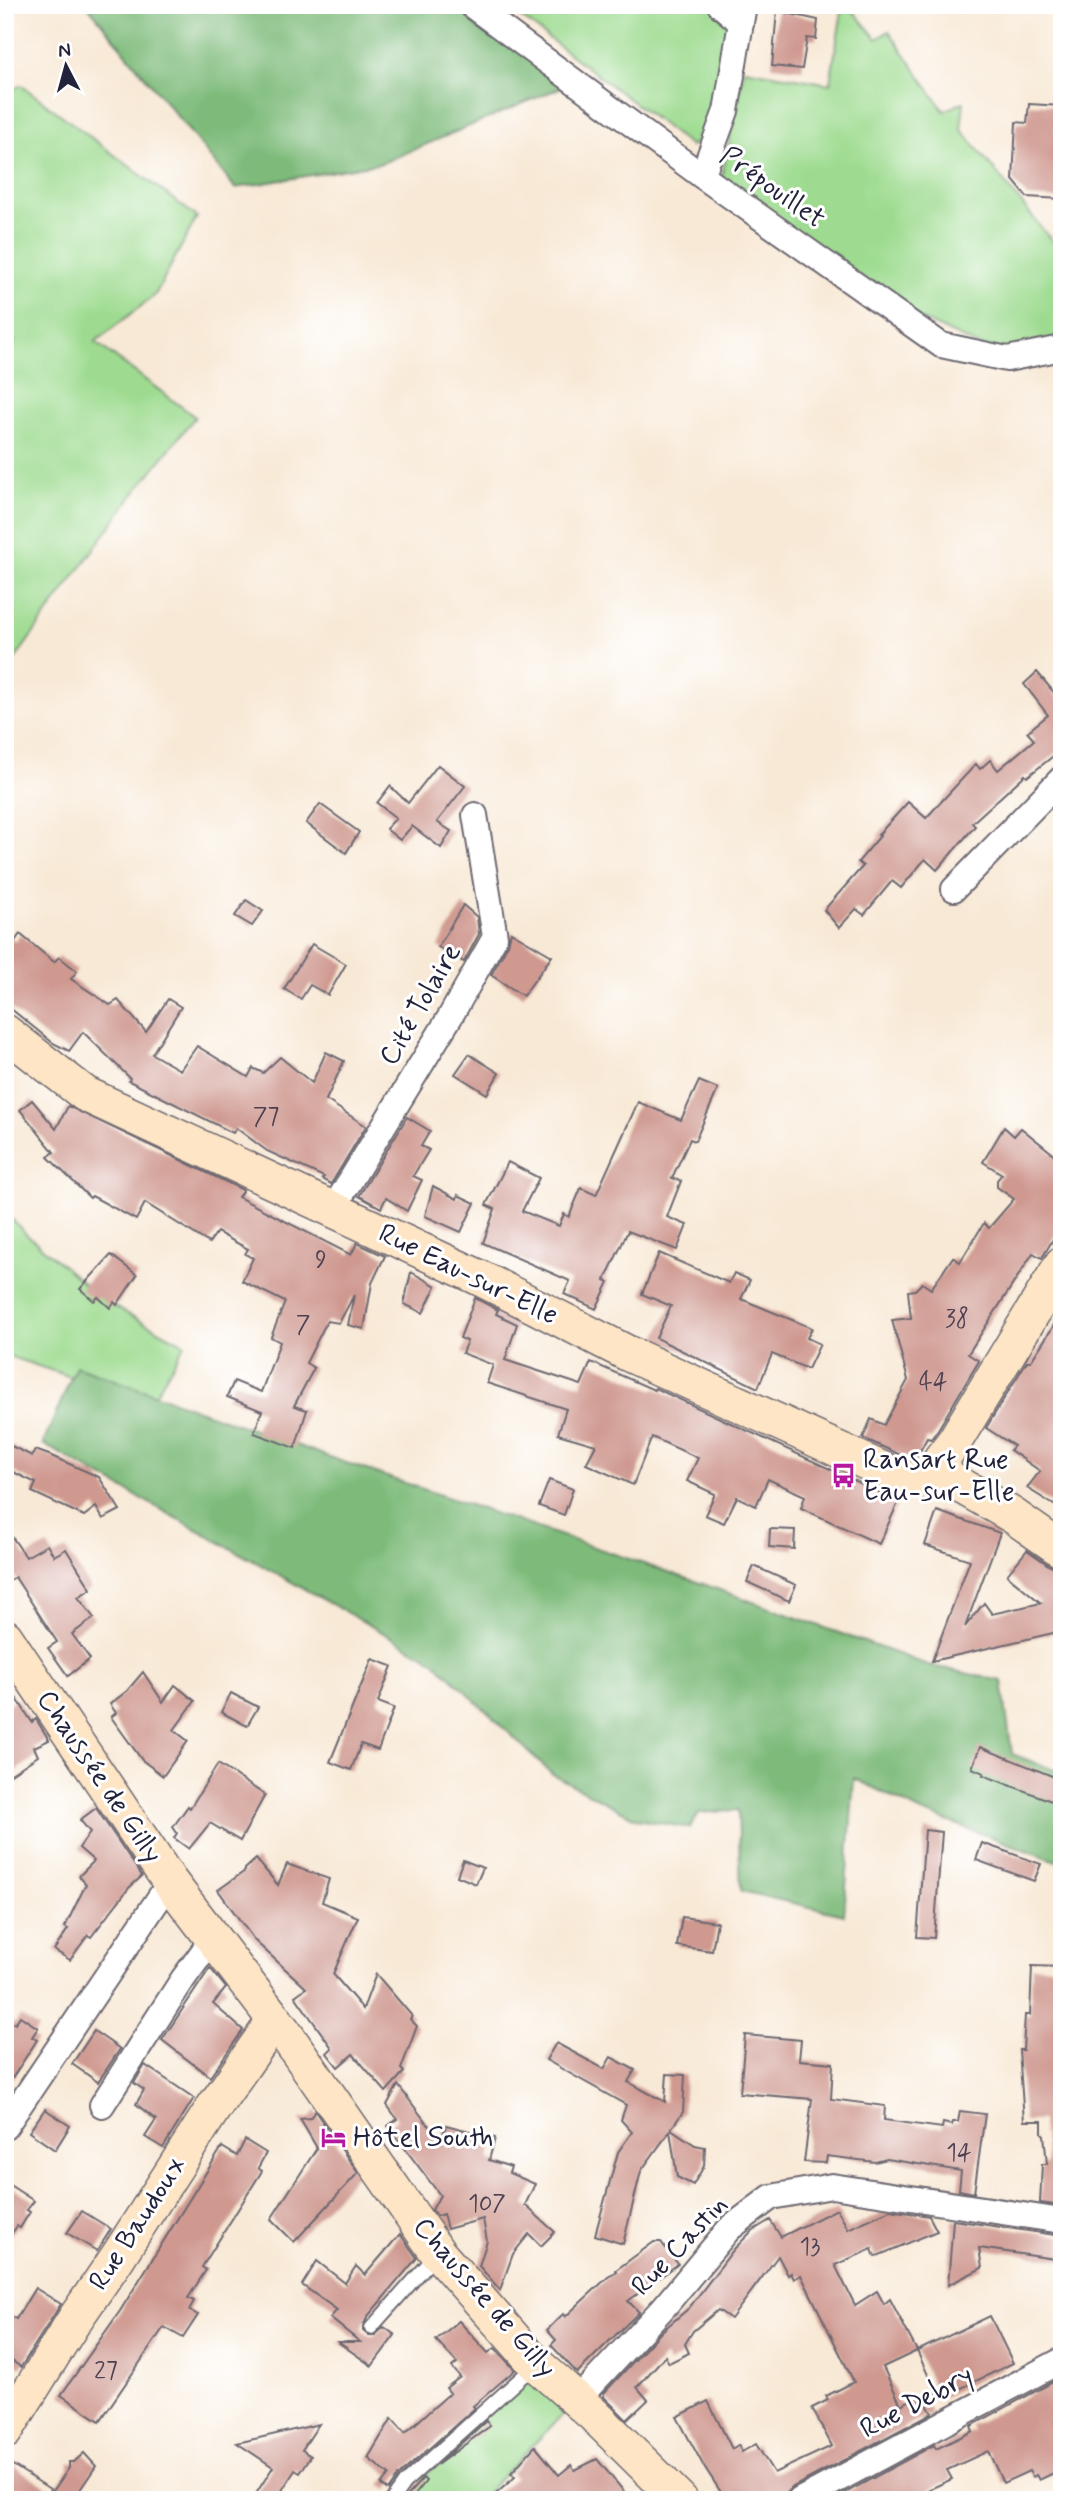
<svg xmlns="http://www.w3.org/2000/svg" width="1067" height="2505" font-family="Mynerve,sans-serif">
	<rect width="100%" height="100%" fill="#fff"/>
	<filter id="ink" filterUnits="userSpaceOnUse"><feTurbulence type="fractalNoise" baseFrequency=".0143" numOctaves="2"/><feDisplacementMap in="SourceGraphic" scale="14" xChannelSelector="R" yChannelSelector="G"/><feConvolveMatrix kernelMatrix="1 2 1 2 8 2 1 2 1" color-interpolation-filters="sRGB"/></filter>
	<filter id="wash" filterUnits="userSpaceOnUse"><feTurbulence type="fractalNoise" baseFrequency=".00686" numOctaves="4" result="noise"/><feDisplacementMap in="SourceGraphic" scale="28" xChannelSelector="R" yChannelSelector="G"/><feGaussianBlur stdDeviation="1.57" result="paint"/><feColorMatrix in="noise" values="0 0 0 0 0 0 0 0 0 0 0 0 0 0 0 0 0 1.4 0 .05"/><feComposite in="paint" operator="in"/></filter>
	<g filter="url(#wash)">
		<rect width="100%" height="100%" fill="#f8e9d6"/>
		<!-- green -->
		<g fill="#9edb90" stroke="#607e66" stroke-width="2">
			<polygon points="505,5 744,5 722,123 691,146"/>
			<polygon points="843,5 848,5 877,39 889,31 944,111 964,102 961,129 1062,253 1062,344 1007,359 918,318 721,180 744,69 830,84"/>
			<polygon points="21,85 197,217 155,295 95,342 195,417 132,496 5,673 5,363 15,341 5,334 5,94"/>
			<polygon points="5,1212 25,1233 105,1302 185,1344 155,1395 77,1367 71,1377 5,1355"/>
			<polygon points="536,2364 577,2400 479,2500 409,2500 448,2443"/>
		</g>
		<!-- forest -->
		<g fill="#7ebb7a" stroke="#506e5a" stroke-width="2">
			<polygon points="87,5 475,5 574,82 382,163 235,188"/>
			<polygon points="76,1366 343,1462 706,1585 928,1665 1002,1681 1012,1754 1062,1773 1062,1863 922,1812 854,1778 844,1915 741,1891 738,1810 699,1813 689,1828 637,1819 552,1774 434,1661 43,1444"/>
		</g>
		<g id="blocks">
			<!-- building -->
			<g fill="#cf9990">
				<polygon points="777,11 818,20 816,39 807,38 802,69 772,66"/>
				<polygon points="1029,104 1062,106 1062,199 1027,197 1013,180 1016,122 1027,123"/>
				<polygon points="1037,672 1062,702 1062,749 1027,777 1025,775 972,823 975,826 937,870 925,859 901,888 892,881 864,915 856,909 839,928 824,910 863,866 858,862 880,836 878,835 908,802 926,818 976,764 980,769 990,760 998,770 1034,740 1027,732 1048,715 1024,684"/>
				<polygon points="438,765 465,786 437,822 451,831 441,848 412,826 400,840 386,829 396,818 377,803 390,786 408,803"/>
				<polygon points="320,804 359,832 346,853 306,823"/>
				<polygon points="246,900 263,911 252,926 235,916"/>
				<polygon points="463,905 477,917 479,934 464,962 438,947"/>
				<polygon points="5,932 15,941 20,934 54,962 59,957 77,971 71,979 110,1005 118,1000 146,1032 168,999 181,1007 152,1054 180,1070 197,1046 248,1077 253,1068 263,1073 280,1057 312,1083 326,1052 344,1061 326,1100 366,1126 331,1184 322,1179 324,1177 267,1151 236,1128 233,1133 129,1081 130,1078 83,1032 69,1051 53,1043 5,1004"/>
				<polygon points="511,932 552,956 523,996 491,975 508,944"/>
				<polygon points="312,944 346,964 328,995 310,985 301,999 284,989"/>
				<polygon points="469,1054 499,1073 487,1094 455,1074"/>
				<polygon points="699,1081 718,1089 695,1141 690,1139 672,1178 681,1181 667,1217 687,1225 677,1250 628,1231 605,1280 609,1282 596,1309 564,1294 570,1281 483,1243 495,1209 486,1205 508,1162 539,1178 522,1211 559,1226 564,1214 569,1217 581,1188 596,1195 638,1102 681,1120"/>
				<polygon points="32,1100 56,1129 68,1106 243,1190 238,1197 351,1255 357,1243 385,1256 372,1283 364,1329 348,1325 354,1295 339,1323 327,1321 306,1363 314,1368 294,1406 307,1410 295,1448 254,1433 262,1411 227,1397 234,1381 261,1392 280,1342 271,1337 285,1302 242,1281 253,1258 245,1254 248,1249 217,1232 209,1243 145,1203 136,1220 92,1196 90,1198 48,1157 54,1152 20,1110"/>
				<polygon points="407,1117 430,1131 421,1146 429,1150 413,1176 422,1180 407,1211 386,1198 381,1208 359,1196"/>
				<polygon points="1004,1127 1014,1136 1021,1128 1062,1161 1062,1224 1042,1258 1033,1253 968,1354 979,1361 937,1431 931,1439 927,1438 915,1460 907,1458 863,1438 871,1419 884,1425 908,1380 892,1320 911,1318 908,1291 915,1290 922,1283 931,1289 953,1257 960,1262 984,1223 989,1228 1014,1199 997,1187 997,1180 1002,1174 983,1162"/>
				<polygon points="433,1186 457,1199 458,1195 475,1203 461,1232 425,1216"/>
				<polygon points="659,1253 729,1283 734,1273 750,1280 741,1299 812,1328 807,1338 820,1344 808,1369 772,1354 758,1388 656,1338 671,1306 642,1294"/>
				<polygon points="111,1255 137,1275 117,1305 114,1302 110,1308 98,1297 94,1301 80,1289"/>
				<polygon points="411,1272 436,1286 423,1313 404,1304"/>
				<polygon points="475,1298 498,1310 496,1314 517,1324 505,1360 581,1385 591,1362 654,1390 655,1388 899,1501 879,1544 801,1508 805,1496 768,1479 756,1506 737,1497 724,1523 705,1515 715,1494 687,1481 698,1458 652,1437 633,1485 586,1464 596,1445 558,1434 566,1409 487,1383 493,1365 462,1353 467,1341 460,1338"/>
				<polygon points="1062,1313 1062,1510 1027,1488 1040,1471 1010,1450 1014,1446 986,1428 1027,1361 1031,1361"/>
				<polygon points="5,1443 32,1456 35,1450 49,1455 99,1477 120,1510 103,1519 96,1507 84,1516 32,1492 36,1483 5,1468"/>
				<polygon points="549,1480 573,1489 564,1515 539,1506"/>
				<polygon points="937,1511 1000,1533 965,1627 984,1603 992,1614 1041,1603 1007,1575 1027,1550 1050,1566 1062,1570 1062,1631 932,1661 970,1560 925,1545"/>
				<polygon points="5,1527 26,1557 47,1545 54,1556 66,1549 91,1589 78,1597 94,1618 72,1634 90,1659 68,1676 48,1648 57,1642 15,1577 5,1583"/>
				<polygon points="770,1529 795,1530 794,1549 769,1547"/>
				<polygon points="754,1566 796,1585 789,1601 747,1582"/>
				<polygon points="372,1659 392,1666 378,1702 394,1708 378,1750 361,1744 351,1770 330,1762"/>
				<polygon points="143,1672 163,1702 175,1685 195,1701 174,1730 188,1741 163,1776 142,1760 111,1717 116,1713 110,1704 127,1691"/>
				<polygon points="231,1693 258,1707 247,1726 221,1712"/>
				<polygon points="17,1699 32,1722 36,1719 49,1740 34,1747 38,1756 5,1778 5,1707"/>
				<polygon points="980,1747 1062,1780 1062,1805 983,1775 984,1773 972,1768"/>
				<polygon points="218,1764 265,1795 240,1841 210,1823 189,1849 174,1838 177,1833 173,1827 188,1806 190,1808"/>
				<polygon points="96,1808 142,1876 129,1888 91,1937 88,1935 70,1960 54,1950 68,1929 65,1927 86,1884 79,1876 94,1861 79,1848 90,1832 80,1820"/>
				<polygon points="925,1830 942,1832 934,1938 917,1937"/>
				<polygon points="982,1843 1041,1864 1034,1881 976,1860"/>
				<polygon points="256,1859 278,1885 287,1864 329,1879 322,1902 358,1917 333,1974 363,2009 376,1974 412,2016 410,2019 417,2026 401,2069 404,2072 386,2092 353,2054 338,2067 327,2053 332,2048 295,1996 306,1988 255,1941 218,1890 245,1871 245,1869"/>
				<polygon points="463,1860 483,1868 476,1884 457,1876"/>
				<polygon points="682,1917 717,1922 712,1951 677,1946"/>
				<polygon points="1032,1966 1062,1967 1062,2053 1056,2052 1058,2093 1062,2094 1062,2206 1040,2203 1042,2164 1047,2164 1044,2135 1042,2133 1042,2121 1024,2121 1019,2050 1023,2050 1025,2015 1030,2015"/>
				<polygon points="210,1968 226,1988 213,2004 243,2030 210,2077 162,2040"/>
				<polygon points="20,2016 38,2028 32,2037 37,2040 5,2089 5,2018 15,2024"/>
				<polygon points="94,2031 120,2049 98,2082 72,2064"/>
				<polygon points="745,2035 801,2040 799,2060 833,2063 831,2099 885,2106 884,2120 942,2128 943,2123 952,2125 953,2122 958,2122 960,2111 985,2114 974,2193 959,2190 961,2171 887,2159 875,2162 827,2156 826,2163 804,2162 812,2099 740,2093"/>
				<polygon points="556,2043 604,2069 611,2057 635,2070 628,2082 665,2102 667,2074 685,2075 683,2112 671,2129 695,2145 705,2147 704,2166 693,2185 677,2177 670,2131 641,2171 623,2244 595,2235 618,2152 632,2132 621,2120 626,2105 546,2060"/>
				<polygon points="145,2065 194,2098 163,2148 145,2137 156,2120 136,2104 144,2090 134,2083"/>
				<polygon points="398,2085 441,2142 446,2125 495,2138 489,2160 511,2167 509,2173 535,2184 525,2205 555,2232 541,2246 529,2234 513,2254 500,2290 479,2266 487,2241 483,2219 447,2229 443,2214 437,2216 432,2210 440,2195 388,2126 397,2119 387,2105"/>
				<polygon points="45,2109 70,2126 55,2150 29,2132"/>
				<polygon points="315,2111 358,2173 294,2242 271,2219 317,2148 300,2119 310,2118"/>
				<polygon points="245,2140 266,2153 258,2168 262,2171 202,2267 206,2270 188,2298 194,2301 189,2310 198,2315 183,2338 164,2327 100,2421 61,2395 120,2311 222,2147 237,2156"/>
				<polygon points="5,2182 34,2201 27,2210 30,2212 20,2228 17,2226 5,2243"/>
				<polygon points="837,2209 848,2229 890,2210 929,2216 937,2231 875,2257 872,2249 835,2265 855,2305 877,2291 884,2304 890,2299 917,2351 883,2367 901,2405 921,2395 932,2413 793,2487 787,2493 785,2500 726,2500 702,2463 677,2417 708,2401 732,2449 738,2445 742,2452 756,2444 774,2473 832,2446 812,2408 828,2400 826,2396 854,2382 801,2275 794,2279 791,2273 788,2275 778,2256 731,2319 718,2310 693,2331 685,2344 689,2353 669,2363 665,2356 637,2387 648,2400 627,2420 604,2397 604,2393 662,2331 689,2308 734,2249 752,2231 770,2220 781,2237"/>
				<polygon points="82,2211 111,2229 97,2251 67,2233"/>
				<polygon points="953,2220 1062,2236 1062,2260 979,2248 982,2268 948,2285"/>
				<polygon points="400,2234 417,2258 368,2316 363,2326 363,2331 369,2336 374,2336 384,2327 395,2335 372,2366 338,2342 360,2342 330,2318 337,2310 302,2285 317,2261 345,2283 356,2266 365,2275"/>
				<polygon points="654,2242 661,2242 678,2264 628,2301 639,2312 577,2373 551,2345 556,2340 547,2330 563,2314 565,2317 608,2277 617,2272 616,2270"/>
				<polygon points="35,2288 61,2304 21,2367 5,2356 5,2312 16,2319"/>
				<polygon points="990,2316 1013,2363 939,2399 917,2351"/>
				<polygon points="459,2321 488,2353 495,2348 515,2370 473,2406 475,2408 398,2476 388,2490 381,2485 389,2475 368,2458 392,2418 405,2433 450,2393 446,2388 460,2377 452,2367 457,2363 436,2340"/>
				<polygon points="1062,2377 1062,2418 1055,2422 1062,2431 1062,2469 1039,2480 1036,2475 1033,2477 1029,2471 1003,2483 988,2451 947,2470 952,2479 930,2489 932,2493 920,2500 832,2500 934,2445 936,2449 973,2431 971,2426"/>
				<polygon points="486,2421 490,2426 437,2465"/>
				<polygon points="319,2424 302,2450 311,2456 300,2473 295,2470 276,2500 252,2500 273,2467 237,2443"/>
				<polygon points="535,2446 559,2475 571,2465 575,2470 597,2459 631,2500 489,2500 515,2477 511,2473"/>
				<polygon points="84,2453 96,2466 73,2500 5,2500 5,2460 53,2491 69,2468 69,2462 74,2462"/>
				<polygon points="423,2478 426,2481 411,2500 403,2500"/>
			</g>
		</g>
	</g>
	<g filter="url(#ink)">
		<use href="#blocks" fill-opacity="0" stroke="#6d6871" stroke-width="2"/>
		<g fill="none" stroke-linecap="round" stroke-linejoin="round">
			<defs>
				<g id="lane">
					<polyline points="371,2328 436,2255"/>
					<polyline points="392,2500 404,2483 534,2366"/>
				</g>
				<g id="street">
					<polyline points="471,5 702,176 941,345 1007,359 1062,348"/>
					<polyline points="720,5 741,23"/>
					<polyline points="702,176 726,111 744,5"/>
					<polyline points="954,889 1062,778"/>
					<polyline points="333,1209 450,1017 495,937 475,815"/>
					<polyline points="102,2105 183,1979 213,1938"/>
					<polyline points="5,2127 170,1882"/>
					<polyline points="577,2400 664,2307 729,2229 771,2197 832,2186 1062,2221"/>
					<polyline points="800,2500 1062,2360"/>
				</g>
				<g id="secondary">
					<polyline points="5,1032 85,1094 478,1277 627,1353 901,1478 923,1481 946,1477"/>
					<polyline points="1062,1264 954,1442 941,1459 946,1477 1012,1515 1062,1550"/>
					<polyline points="5,1637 170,1882 284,2032 438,2253 536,2364 594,2415 680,2500"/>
					<polyline points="5,2431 75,2319 117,2258 214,2107 275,2020"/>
				</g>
			</defs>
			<!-- lane casing -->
			<use href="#lane" stroke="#6d6871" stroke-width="16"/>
			<!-- street casing -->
			<use href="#street" stroke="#6d6871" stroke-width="28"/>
			<!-- secondary casing -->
			<use href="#secondary" stroke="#6d6871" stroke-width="38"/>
			<!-- lane -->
			<use href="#lane" stroke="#fff" stroke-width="12"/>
			<!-- street -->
			<use href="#street" stroke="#fff" stroke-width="24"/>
			<!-- secondary -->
			<use href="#secondary" stroke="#fde5c5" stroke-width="35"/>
		</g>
	</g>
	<!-- icons -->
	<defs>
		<symbol id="bus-bare" viewBox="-9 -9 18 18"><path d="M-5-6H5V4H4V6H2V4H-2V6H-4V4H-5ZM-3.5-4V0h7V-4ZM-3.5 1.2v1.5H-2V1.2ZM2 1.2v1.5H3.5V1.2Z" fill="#b5179e" stroke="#fff" stroke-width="2.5" paint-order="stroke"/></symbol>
		<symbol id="hotel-bare" viewBox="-9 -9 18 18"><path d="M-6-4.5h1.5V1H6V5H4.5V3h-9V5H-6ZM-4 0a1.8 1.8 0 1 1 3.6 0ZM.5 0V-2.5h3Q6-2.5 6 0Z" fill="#b5179e" stroke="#fff" stroke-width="2.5" paint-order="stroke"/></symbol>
	</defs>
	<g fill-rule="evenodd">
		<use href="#bus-bare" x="826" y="1458" width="35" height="35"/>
		<use href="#hotel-bare" x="316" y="2120" width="35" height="35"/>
	</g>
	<g text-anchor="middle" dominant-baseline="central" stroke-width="6" stroke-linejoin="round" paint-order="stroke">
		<!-- number labels -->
		<g font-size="24" fill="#4d4050">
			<text x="266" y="1117">77</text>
			<text x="321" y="1260">9</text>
			<text x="957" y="1319">38</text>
			<text x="303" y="1325">7</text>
			<text x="933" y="1382">44</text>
			<text x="959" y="2153">14</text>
			<text x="487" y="2204">107</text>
			<text x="810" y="2247">13</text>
			<text x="106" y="2371">27</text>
		</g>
		<!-- street labels -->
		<g font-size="28" fill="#22223b" stroke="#fff">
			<text transform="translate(772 188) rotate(35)">Prépouillet</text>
			<text transform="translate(421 1005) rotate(-60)">Cité Tolaire</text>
			<text transform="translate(468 1275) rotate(26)">Rue Eau-sur-Elle</text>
			<text transform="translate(99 1777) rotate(56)">Chaussée de Gilly</text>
			<text transform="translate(138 2224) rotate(-57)">Rue Baudoux</text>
			<text transform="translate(680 2246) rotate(-47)">Rue Castin</text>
			<text transform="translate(484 2298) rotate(49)">Chaussée de Gilly</text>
			<text transform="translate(917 2403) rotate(-28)">Rue Debry</text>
		</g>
		<!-- poi labels -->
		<g font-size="28" fill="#22223b" stroke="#fff" text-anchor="start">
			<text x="863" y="1460">Ransart Rue<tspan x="863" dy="32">Eau-sur-Elle</tspan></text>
			<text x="353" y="2138">Hôtel South</text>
		</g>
	</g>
	<!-- margin -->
	<rect width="1067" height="2505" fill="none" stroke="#fff" stroke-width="28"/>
	<!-- north arrow -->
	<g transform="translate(66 66) rotate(354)" stroke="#ffffff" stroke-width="5" paint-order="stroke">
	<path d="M0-5L12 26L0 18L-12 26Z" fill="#22223b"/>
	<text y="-10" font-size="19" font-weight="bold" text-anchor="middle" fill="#22223b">N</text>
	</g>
</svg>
